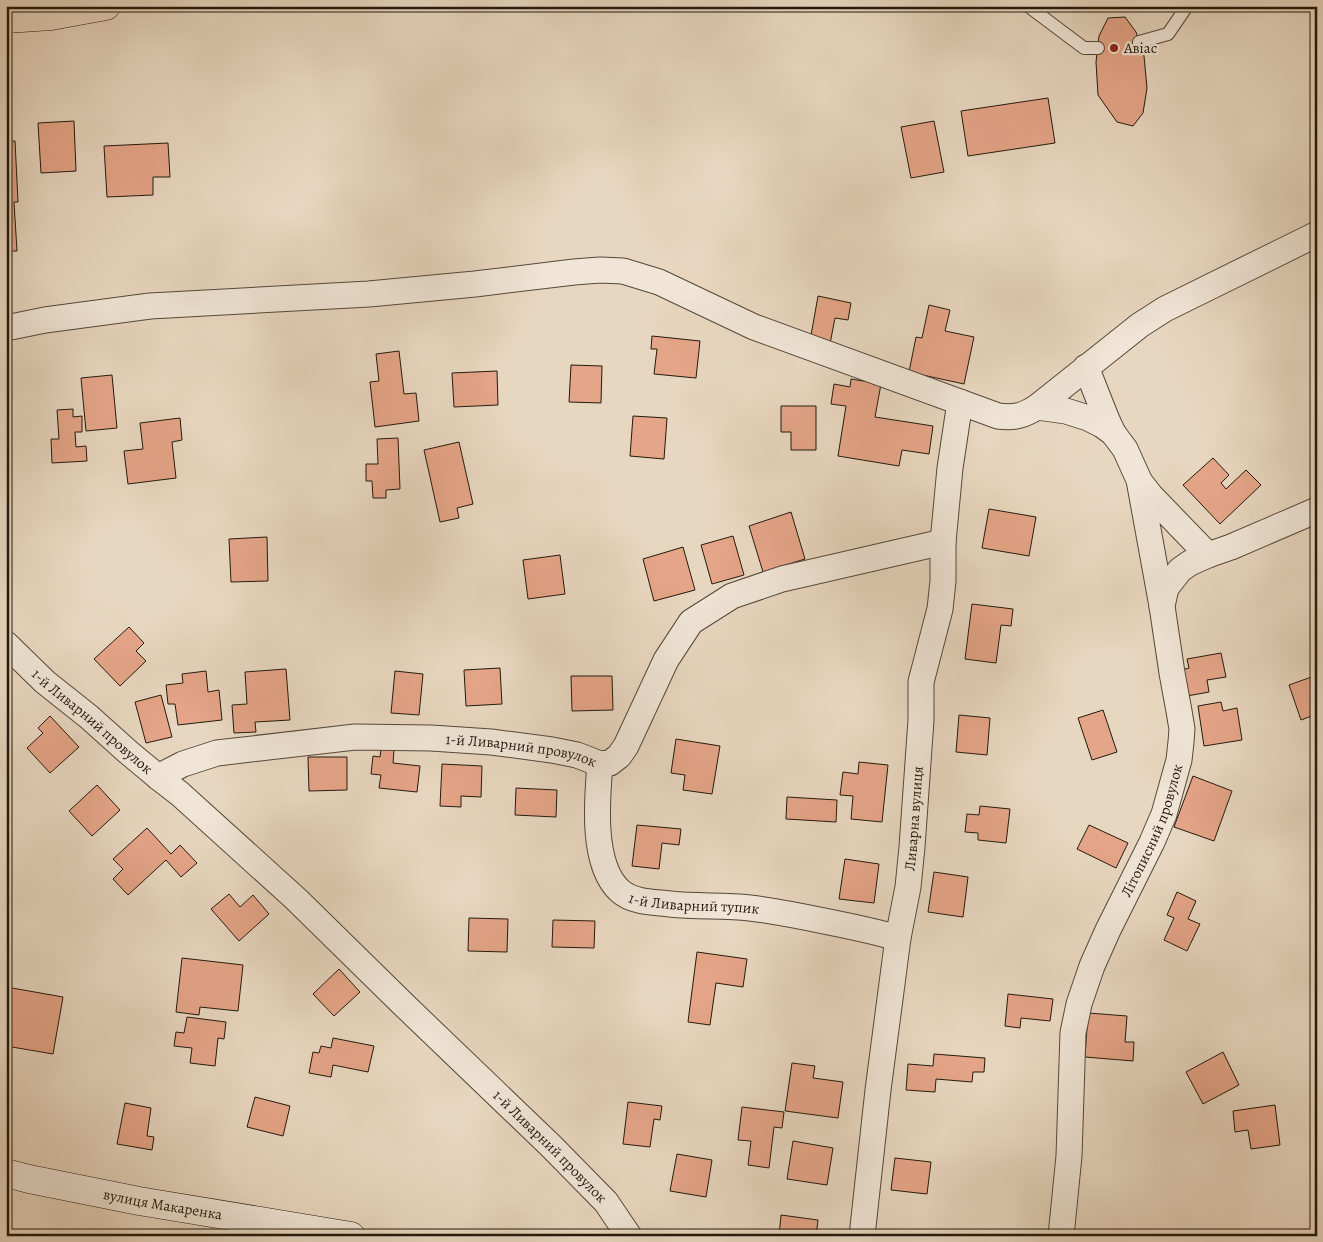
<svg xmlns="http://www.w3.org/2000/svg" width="1323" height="1242" font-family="Alegreya,serif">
	<rect width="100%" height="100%" fill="#e8d7c0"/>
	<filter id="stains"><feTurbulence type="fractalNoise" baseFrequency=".004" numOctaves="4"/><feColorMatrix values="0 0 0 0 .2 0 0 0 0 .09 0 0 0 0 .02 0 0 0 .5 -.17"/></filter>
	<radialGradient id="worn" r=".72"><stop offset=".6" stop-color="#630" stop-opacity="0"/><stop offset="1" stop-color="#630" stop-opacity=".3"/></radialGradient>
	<!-- building -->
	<g fill="#e5a588" stroke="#23190d">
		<polygon points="1125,17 1136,32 1144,56 1147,88 1143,113 1133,126 1117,122 1098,95 1096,62 1099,36 1108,18"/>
		<polygon points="1048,98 1055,143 968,156 961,111"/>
		<polygon points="74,121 76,171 41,173 38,123"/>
		<polygon points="934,121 944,172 911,178 901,127"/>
		<polygon points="6,141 15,141 18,202 14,202 17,251 6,251"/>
		<polygon points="168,143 170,177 153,177 153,195 107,197 104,146"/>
		<polygon points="818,296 851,303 848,320 835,318 830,344 810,341"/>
		<polygon points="929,305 950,310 945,331 974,337 964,384 909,372 916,337 922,338"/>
		<polygon points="652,336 700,341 696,378 654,374 657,349 651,349"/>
		<polygon points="399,351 404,394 416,393 419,421 375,427 370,382 379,381 376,354"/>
		<polygon points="571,365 602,366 601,403 569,402"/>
		<polygon points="497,371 498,405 454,407 452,373"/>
		<polygon points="112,375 117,428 86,431 81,378"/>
		<polygon points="851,379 881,384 875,417 933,426 929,454 902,450 899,466 838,456 846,406 831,404 834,384 850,387"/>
		<polygon points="781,406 816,406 816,450 791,450 791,432 781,432"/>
		<polygon points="73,409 73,417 82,416 82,432 75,432 76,447 86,446 87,461 52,463 51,439 59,439 57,410"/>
		<polygon points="633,416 667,418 664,459 630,456"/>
		<polygon points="180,418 182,440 172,442 176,478 128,484 124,451 143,449 140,423"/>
		<polygon points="398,438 400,489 386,490 386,498 373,498 372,481 366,481 366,464 378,464 377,439"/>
		<polygon points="459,442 473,504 457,508 459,518 440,522 424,450"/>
		<polygon points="1213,458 1229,475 1221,483 1226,489 1246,470 1261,485 1220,524 1183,485"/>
		<polygon points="989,509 1036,517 1029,556 982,548"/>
		<polygon points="791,512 805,559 763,572 749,526"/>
		<polygon points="733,536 744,575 712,584 701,545"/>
		<polygon points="267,537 268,581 231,582 229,539"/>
		<polygon points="683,547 695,590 654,601 643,559"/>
		<polygon points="560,555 565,594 528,599 523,560"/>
		<polygon points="972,604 1013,609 1011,626 1001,625 996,663 965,659"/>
		<polygon points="129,627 144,643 136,651 146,661 120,686 94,659"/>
		<polygon points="1221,653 1226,677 1207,680 1209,692 1187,696 1182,670 1189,668 1187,659"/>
		<polygon points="500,668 502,704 466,706 464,670"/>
		<polygon points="286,669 290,720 255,722 256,732 234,733 232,705 247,704 245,672"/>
		<polygon points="206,671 208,692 219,690 222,720 178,725 175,704 168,704 166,685 183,683 182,674"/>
		<polygon points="395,671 423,674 419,715 391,713"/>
		<polygon points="1317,675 1317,714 1301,720 1289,685"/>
		<polygon points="571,676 612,676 613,710 572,711"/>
		<polygon points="161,695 172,737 146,743 135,702"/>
		<polygon points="1221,702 1223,711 1237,708 1242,740 1204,746 1198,706"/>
		<polygon points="1103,710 1117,752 1092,760 1078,718"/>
		<polygon points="959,715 990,718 987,755 956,752"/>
		<polygon points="50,716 79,747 50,773 27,748 43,733 38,728"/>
		<polygon points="676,739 720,746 712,794 683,790 685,775 671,773"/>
		<polygon points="381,749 394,750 393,763 420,766 417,792 379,788 381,775 371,774 373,756 380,757"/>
		<polygon points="308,757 347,757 347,790 309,791"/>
		<polygon points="859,762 888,765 882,822 851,819 853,796 840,795 843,772 858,774"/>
		<polygon points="442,764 482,766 481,797 461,796 461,807 440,806"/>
		<polygon points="1193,776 1232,791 1214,841 1174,827"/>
		<polygon points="97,785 120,810 92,836 69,811"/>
		<polygon points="516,788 557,790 556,817 515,815"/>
		<polygon points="787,797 837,800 836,822 786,819"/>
		<polygon points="980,806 1010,809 1006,843 978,840 978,833 965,832 967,814 979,815"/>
		<polygon points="637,825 681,829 679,845 662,843 659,869 632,866"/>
		<polygon points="1089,825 1128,843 1116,868 1077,849"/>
		<polygon points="147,828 171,854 180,845 197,863 181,877 166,860 128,895 113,879 123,869 113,859"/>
		<polygon points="845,859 879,864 874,903 839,899"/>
		<polygon points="934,872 968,877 963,917 928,912"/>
		<polygon points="1177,892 1196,901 1188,919 1200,924 1187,951 1164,940 1174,918 1167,915"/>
		<polygon points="229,894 240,907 253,895 269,914 239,941 211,909"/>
		<polygon points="469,918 508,919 507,952 468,951"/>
		<polygon points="553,920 595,921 594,948 552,947"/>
		<polygon points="697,952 747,959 743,987 716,983 710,1025 688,1022"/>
		<polygon points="182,958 243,965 238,1011 200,1007 199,1015 176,1012"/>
		<polygon points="339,969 360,992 334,1016 313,994"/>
		<polygon points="12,988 63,997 53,1054 6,1046 6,1023"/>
		<polygon points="1008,994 1053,999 1050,1021 1021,1018 1020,1028 1005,1026"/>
		<polygon points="1088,1013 1127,1016 1125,1042 1134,1042 1133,1061 1085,1057"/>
		<polygon points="187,1017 226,1022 224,1039 218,1038 215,1066 190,1063 192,1048 174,1046 176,1032 184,1033"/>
		<polygon points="333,1038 374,1046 368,1072 333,1065 331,1077 309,1073 313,1052 319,1053 321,1046 331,1048"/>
		<polygon points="1223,1052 1239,1085 1203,1104 1186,1072"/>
		<polygon points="934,1054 985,1058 984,1072 973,1072 972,1082 936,1079 935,1092 906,1090 908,1064 933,1066"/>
		<polygon points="792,1063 815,1066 813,1078 843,1082 838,1118 785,1111"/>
		<polygon points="255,1097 290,1106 283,1136 247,1127"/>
		<polygon points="628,1102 662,1106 660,1120 654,1119 650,1147 623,1144"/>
		<polygon points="125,1103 151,1108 147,1136 154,1137 152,1150 117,1144"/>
		<polygon points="1275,1105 1280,1145 1251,1149 1248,1130 1235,1132 1233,1111"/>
		<polygon points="742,1107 784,1112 782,1128 774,1127 769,1168 748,1165 751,1141 738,1140"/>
		<polygon points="793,1141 833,1148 827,1185 787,1179"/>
		<polygon points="677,1154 712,1160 706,1197 670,1191"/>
		<polygon points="895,1158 931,1162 927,1194 891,1190"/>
		<polygon points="781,1215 818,1220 816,1236 779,1236"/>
	</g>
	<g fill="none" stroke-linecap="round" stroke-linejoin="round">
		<defs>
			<g id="service">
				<polyline points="1028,6 1084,48 1098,48"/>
				<polyline points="1139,42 1168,34 1187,6"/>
			</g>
			<g id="minor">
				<path d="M6 328 45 320 150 306 369 294 475 284 574 272 600 270 623 271 659 282 754 327 998 416C1014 418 1023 416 1037 407L1140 325 1165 309 1317 234"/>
				<polyline points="1086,367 1107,420 1113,433"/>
				<polyline points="1037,407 1066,411 1088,418 1102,425 1113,433 1125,449 1139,480 1162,606"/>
				<polyline points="1140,482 1151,496 1208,555"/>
				<path id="s1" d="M6 644 45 682 89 717 128 752 158 777 180 794 296 899 404 1005 551 1146 606 1202 629 1236"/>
				<path id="s2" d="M600 764C597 799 591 865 620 891 634 903 654 902 670 904 697 907 724 905 750 908 775 911 800 916 824 921 849 926 874 931 898 938"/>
				<path id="s3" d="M158 777 183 764 217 753 355 737 431 738 491 742 552 750 577 755 600 764 610 763 619 756 626 746 666 660 691 622 732 596 782 579 943 542"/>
				<path id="s4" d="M862 1236 878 1090 898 938 908 887 912 847 921 720V682L940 609 943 581V542L950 468 960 402"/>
				<path id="s5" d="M1061 1236 1069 1156 1073 1033 1079 1004 1092 966 1108 930 1152 842 1164 814 1179 760 1181 742 1182 729 1179 711 1172 673 1162 606 1166 588 1180 570 1190 563 1208 555 1231 547 1317 510"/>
			</g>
			<g id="secondary">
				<path id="s6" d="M6 1173 29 1179 139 1201 351 1236"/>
			</g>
			<polyline id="primary" points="6,19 51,16 106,6"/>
		</defs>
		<!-- service casing -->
		<use href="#service" stroke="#54483a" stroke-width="14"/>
		<!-- minor casing -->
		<use href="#minor" stroke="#54483a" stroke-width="27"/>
		<!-- secondary casing -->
		<use href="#secondary" stroke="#23190d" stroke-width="29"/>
		<!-- primary casing -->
		<use href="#primary" stroke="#23190d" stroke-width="29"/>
		<!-- service -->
		<use href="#service" stroke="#f0e5d6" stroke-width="12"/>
		<!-- minor -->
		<use href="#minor" stroke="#f0e5d6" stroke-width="25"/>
		<!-- secondary -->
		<use href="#secondary" stroke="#f0e5d6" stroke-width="28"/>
		<!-- primary -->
		<use href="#primary" stroke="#e8d7c0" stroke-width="28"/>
	</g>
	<!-- markers -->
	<circle fill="#8f2418" stroke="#f0e5d6" stroke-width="2" cx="1114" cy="48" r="5"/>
	<g text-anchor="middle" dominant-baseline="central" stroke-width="4.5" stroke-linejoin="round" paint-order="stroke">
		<!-- poi labels -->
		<g font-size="15" fill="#23190d" stroke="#f0e5d6" text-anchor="start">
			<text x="1124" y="48">Авіас</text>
		</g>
		<!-- street labels -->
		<g font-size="15" fill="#23190d" stroke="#f0e5d6">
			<text stroke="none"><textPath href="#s1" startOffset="116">1-й Ливарний провулок</textPath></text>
			<text stroke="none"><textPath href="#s3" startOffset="370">1-й Ливарний провулок</textPath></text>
			<text stroke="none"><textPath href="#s4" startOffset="421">Ливарна вулиця</textPath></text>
			<text stroke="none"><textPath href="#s5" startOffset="422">Літописний провулок</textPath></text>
			<text stroke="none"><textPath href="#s2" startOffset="209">1-й Ливарний тупик</textPath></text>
			<text stroke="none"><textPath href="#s1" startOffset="741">1-й Ливарний провулок</textPath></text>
			<text stroke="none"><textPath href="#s6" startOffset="160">вулиця Макаренка</textPath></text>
		</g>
	</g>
	<!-- margin -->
	<rect width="1323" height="1242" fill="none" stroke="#e8d7c0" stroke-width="25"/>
	<rect x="8" y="8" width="1308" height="1227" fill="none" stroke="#23190d" stroke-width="2.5"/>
	<rect x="12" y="12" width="1298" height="1217" fill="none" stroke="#23190d"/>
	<rect width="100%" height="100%" filter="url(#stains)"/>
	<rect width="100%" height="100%" fill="url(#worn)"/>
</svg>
